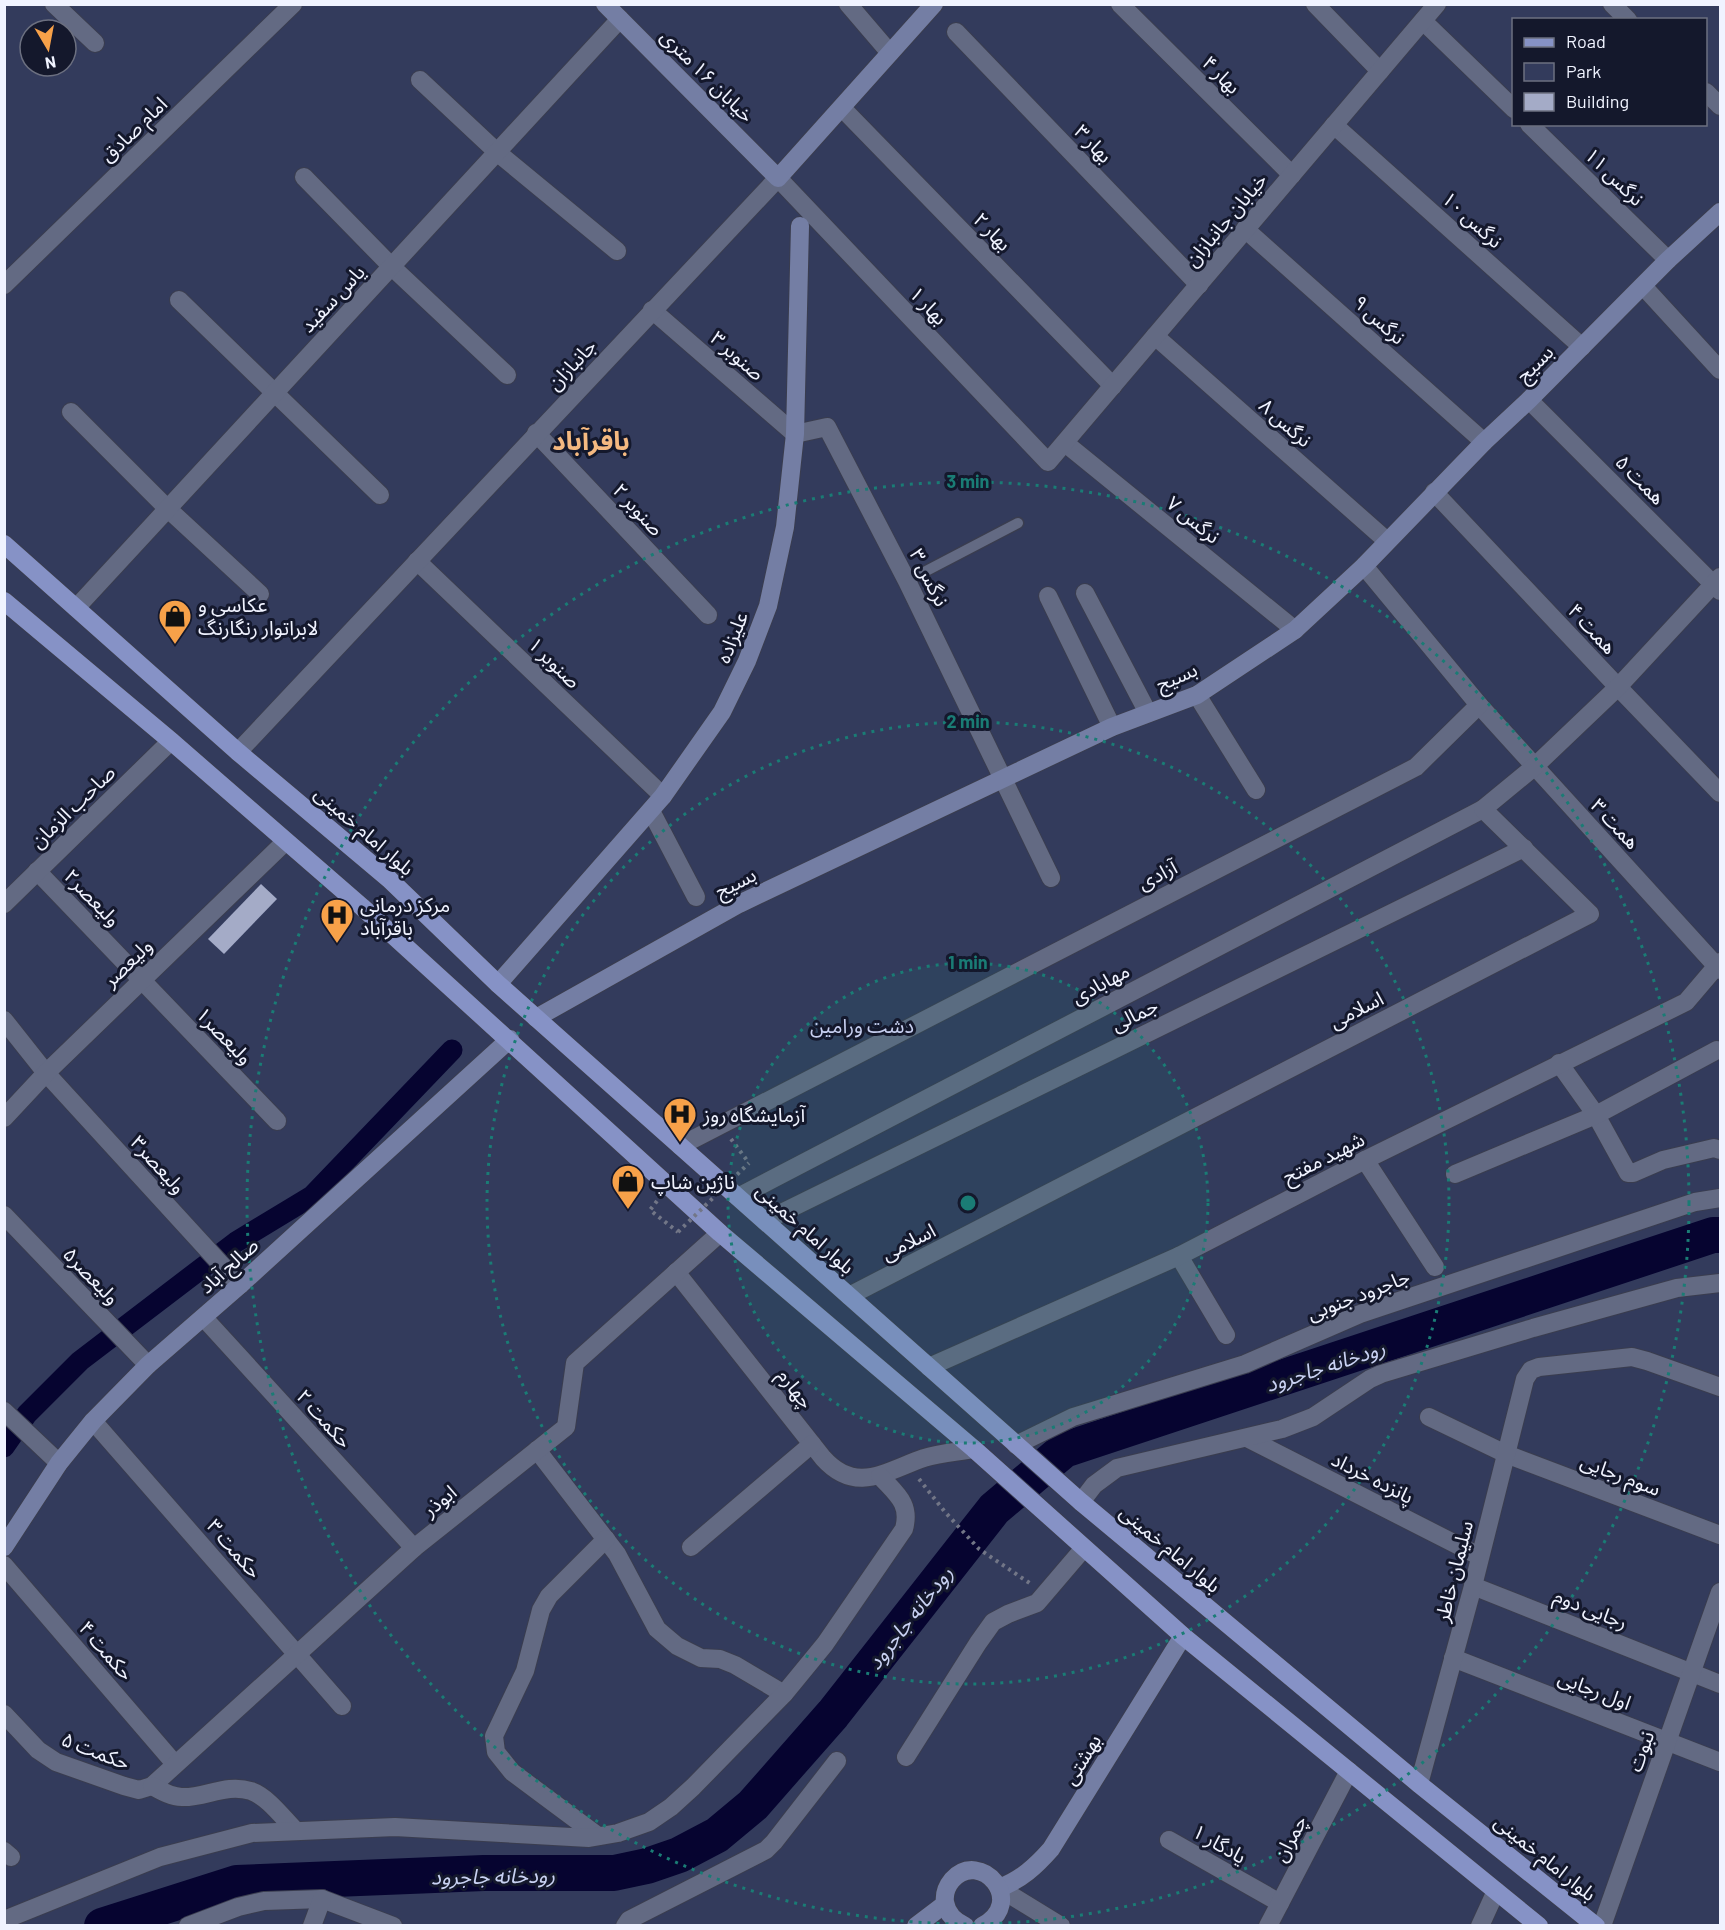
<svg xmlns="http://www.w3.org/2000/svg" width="1725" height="1930" font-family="Barlow,'Noto Sans Arabic',sans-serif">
	<rect width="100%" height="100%" fill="#1d2236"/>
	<!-- green -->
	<path fill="#333b5c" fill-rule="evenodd" d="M5 5H1720V1925L5 1926ZM1514 20H1706V124H1514ZM30 30H66V66H30Z"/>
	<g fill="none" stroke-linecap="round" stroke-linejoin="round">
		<!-- canal -->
		<polyline stroke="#060430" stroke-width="21" points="4,1447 27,1414 80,1361 236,1242 312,1196 452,1050"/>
		<!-- river -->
		<polyline stroke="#060430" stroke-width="36" points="102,1926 237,1883 484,1873 614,1873 647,1866 679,1855 717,1835 753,1805 833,1714 994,1509 1064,1450 1713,1235 1720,1235"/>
	</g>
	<!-- building -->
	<polygon fill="#a4abc7" points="261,884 277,899 224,954 208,939"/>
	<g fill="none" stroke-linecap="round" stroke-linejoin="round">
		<defs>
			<polyline id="lane" points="907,581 1018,523"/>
			<g id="street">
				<polyline points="54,4 95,43"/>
				<polyline points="848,4 890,53"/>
				<polyline points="1120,4 1292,175"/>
				<polyline points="1315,4 1380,71"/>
				<polyline points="1612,4 1628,20"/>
				<polyline points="1423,21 1514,109"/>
				<polyline points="956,32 1199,285"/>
				<polyline points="420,80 498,153 617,251"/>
				<polyline points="1706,92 1720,106"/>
				<polyline points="842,108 1113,386"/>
				<polyline points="1529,124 1668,260"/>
				<polyline points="1334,125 1582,347"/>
				<polyline points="304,177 392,267 507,375"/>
				<polyline points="1245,229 1484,442"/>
				<polyline points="4,285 293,4"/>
				<polyline points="1643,286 1720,370"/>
				<polyline points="179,300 380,495"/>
				<polyline points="652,310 795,434 827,427 907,581 1051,878"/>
				<polyline points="1155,336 1387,541"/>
				<polyline points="1529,400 1720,591"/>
				<polyline points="71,412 168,509 260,594"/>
				<polyline points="536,433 708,615"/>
				<polyline points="1065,443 1295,630"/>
				<polyline points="1434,492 1618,687 1720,793"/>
				<polyline points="417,561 663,796"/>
				<polyline points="1085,593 1148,713"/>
				<polyline points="1048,596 1112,727"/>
				<polyline points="76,608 620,19"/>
				<polyline points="1197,695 1256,790"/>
				<polyline points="1479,705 1720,970"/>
				<polyline points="238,752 778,178 1048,462 1437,4"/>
				<polyline points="651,811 696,897"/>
				<polyline points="37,871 277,1121"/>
				<polyline points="4,904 171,741"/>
				<polyline points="4,1020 46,1073 240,1285"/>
				<polyline points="1559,1063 1596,1115 1628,1173 1633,1173 1663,1160 1714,1148 1720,1150"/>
				<polyline points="4,1118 46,1073 285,842"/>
				<polyline points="680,1146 1416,767 1479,705 1364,566"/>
				<polyline points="1365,1160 1435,1267"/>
				<polyline points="1455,1174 1596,1115 1717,1050"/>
				<polyline points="738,1197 1483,809"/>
				<polyline points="4,1215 148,1365"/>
				<polyline points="765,1221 1524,848"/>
				<polyline points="1179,1256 1226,1335"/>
				<path d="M676 1272 823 1458C856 1495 886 1471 924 1458 940 1453 958 1452 974 1449"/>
				<polyline points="849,1296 1590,914 1483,809 1534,767 1618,687 1720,577"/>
				<polyline points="204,1318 414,1548"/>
				<polyline points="929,1367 1179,1256 1365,1160 1686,1002 1720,962"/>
				<polyline points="4,1411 59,1463"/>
				<polyline points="1429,1417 1506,1454 1720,1535"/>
				<polyline points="93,1421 342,1706"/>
				<polyline points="1247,1438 1479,1556"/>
				<polyline points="1016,1445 1073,1417 1245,1364 1360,1314 1695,1202 1720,1198"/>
				<polyline points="537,1450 617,1554 657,1629 677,1646 701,1658 720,1659 735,1665 784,1694"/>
				<polyline points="1081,1502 1094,1485 1117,1468 1282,1429 1313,1417 1370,1379 1381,1374 1533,1328 1677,1288 1720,1283"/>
				<polyline points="691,1547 812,1444"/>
				<polyline points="4,1565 175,1764"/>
				<polyline points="1473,1586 1720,1684"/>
				<polyline points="1453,1658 1720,1762"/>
				<polyline points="4,1714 38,1750 56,1762 124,1786 139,1790 152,1786 414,1548 566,1427 575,1363 720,1233"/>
				<polyline points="906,1757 978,1643 993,1622 1008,1614 1037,1603 1084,1548"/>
				<polyline points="1419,1784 1473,1586 1525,1379 1531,1370 1539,1367 1632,1357 1647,1361 1720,1387"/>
				<path d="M152 1786C161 1791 171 1797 182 1797 205 1798 226 1783 251 1791 268 1797 283 1818 296 1831"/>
				<polyline points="598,1836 512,1772 496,1752 494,1736 525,1671 541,1610 549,1596 606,1539"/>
				<polyline points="1169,1840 1280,1903"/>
				<polyline points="4,1851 11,1857"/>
				<polyline points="999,1888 1061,1926"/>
				<path d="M4 1920 160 1857 252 1833 395 1827 589 1838 618 1833 649 1822 671 1807 693 1787 784 1694 825 1644 904 1529C911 1503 896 1494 880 1476"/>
				<polyline points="188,1926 238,1907 264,1901 322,1899 393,1926"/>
				<polyline points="312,1926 322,1899"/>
				<polyline points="625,1926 629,1920 766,1850 774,1842 837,1761"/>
				<polyline points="1268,1926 1349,1771"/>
				<polyline points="1480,1926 1496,1891"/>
				<polyline points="1602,1926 1720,1592"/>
			</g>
			<g id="secondary">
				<polyline points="605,4 778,178 934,4"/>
				<polyline points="498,984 663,796 722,712 747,661 768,606 785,527 795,434 800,226"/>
				<polyline points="536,1018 739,904 1112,727 1197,695 1295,630 1364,566 1484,442 1529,400 1668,260 1720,212"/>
				<polyline points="4,1547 59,1463 93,1421 148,1365 240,1285 510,1039"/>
				<path d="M999 1888C1021 1880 1036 1866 1051 1849L1183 1636"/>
				<polyline points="916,1926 945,1904"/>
				<path d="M965 1926C954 1921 947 1914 945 1902 944 1894 947 1886 952 1880 980 1848 1028 1902 982 1926"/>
			</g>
			<g id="primary">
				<polyline points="4,544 238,752 389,879 498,984 1081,1502 1419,1784 1596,1926"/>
				<polyline points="4,601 171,741 362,907 720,1233 974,1449 1183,1636 1539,1926"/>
			</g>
		</defs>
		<!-- lane casing -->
		<use href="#lane" stroke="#3a3d4f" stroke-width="13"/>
		<!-- street casing -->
		<use href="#street" stroke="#3a3d4f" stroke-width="20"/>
		<!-- secondary casing -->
		<use href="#secondary" stroke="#3a3d4f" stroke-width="20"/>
		<!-- primary casing -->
		<use href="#primary" stroke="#3a3d4f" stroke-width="20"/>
		<!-- path -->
		<g stroke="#727687" stroke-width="4" stroke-dasharray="3 4.5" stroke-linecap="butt">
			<polyline points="731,1139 749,1163"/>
			<polyline points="657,1201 650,1210 678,1232"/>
			<polyline points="919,1479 945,1512 979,1549 1031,1584"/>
		</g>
		<!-- lane -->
		<use href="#lane" stroke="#636a83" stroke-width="10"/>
		<!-- street -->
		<use href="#street" stroke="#636a83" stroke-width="18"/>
		<!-- secondary -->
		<use href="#secondary" stroke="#747ea4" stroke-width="18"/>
		<!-- primary -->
		<use href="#primary" stroke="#8692c6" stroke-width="18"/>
		<!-- path-bridge -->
		<polyline stroke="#727687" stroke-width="4" stroke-dasharray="3 4.5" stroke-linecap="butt" points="678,1232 749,1163"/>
	</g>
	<!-- distance rings -->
	<circle cx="968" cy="1203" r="240" fill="#1a7c75" fill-opacity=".12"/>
	<g fill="none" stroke="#1a7c75" stroke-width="3" stroke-dasharray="3 6">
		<circle cx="968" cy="1203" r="240"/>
		<circle cx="968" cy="1203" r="481"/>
		<circle cx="968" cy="1203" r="721"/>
	</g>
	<!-- icons -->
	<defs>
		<symbol id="shop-pin" viewBox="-11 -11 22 30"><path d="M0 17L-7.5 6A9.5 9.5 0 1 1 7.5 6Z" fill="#f7a149" stroke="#14182c"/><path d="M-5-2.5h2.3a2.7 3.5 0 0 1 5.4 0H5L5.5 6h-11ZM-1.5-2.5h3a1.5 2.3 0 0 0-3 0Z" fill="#111"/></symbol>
		<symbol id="hospital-pin" viewBox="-11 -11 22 30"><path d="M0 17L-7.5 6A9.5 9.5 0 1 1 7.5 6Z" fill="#f7a149" stroke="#14182c"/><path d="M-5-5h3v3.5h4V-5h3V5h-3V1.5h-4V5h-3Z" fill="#111"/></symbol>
	</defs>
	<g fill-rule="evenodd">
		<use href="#shop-pin" x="156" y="597" width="38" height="52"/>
		<use href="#hospital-pin" x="318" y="896" width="38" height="52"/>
		<use href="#hospital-pin" x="661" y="1095" width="38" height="52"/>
		<use href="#shop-pin" x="609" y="1162" width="38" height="52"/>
	</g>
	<g text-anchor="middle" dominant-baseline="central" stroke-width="6" stroke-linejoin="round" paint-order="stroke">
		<!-- street labels -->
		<g font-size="20" fill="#f0f3ff" stroke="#14182c">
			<text transform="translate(1222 74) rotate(45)">بهار ۴</text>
			<text transform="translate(708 75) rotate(45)">خیابان ۱۶ متری</text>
			<text transform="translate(133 129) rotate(-44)">امام صادق</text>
			<text transform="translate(1094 143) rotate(46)">بهار ۳</text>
			<text transform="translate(1615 176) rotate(44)">نرگس ۱۱</text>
			<text transform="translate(1225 219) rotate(-50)">خیابان جانبازان</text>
			<text transform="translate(1473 219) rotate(42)">نرگس ۱۰</text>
			<text transform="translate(993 231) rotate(46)">بهار ۲</text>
			<text transform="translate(332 298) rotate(-47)">یاس سفید</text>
			<text transform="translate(929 305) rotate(46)">بهار ۱</text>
			<text transform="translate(1380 319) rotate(42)">نرگس ۹</text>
			<text transform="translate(738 355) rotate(41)">صنوبر ۳</text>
			<text transform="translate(1534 363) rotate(-45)">بسیج</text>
			<text transform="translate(571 364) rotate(-47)">جانبازان</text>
			<text transform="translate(1286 422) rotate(41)">نرگس ۸</text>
			<text transform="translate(1641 479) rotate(45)">همت ۵</text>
			<text transform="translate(639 509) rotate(47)">صنوبر ۲</text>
			<text transform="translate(1194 519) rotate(39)">نرگس ۷</text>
			<text transform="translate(930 577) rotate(63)">نرگس ۳</text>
			<text transform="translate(1593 628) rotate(47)">همت ۴</text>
			<text transform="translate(731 637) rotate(-68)">علیزاده</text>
			<text transform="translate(555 662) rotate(44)">صنوبر ۱</text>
			<text transform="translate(1176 676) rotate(-24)">بسیج</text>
			<text transform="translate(72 806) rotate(-44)">صاحب الزمان</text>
			<text transform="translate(1616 823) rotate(47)">همت ۳</text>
			<text transform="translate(365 830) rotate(41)">بلوار امام خمینی</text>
			<text transform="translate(1157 874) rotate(-27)">آزادی</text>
			<text transform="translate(735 882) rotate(-27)">بسیج</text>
			<text transform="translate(93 897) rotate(46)">ولیعصر۲</text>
			<text transform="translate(127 962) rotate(-44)">ولیعصر</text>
			<text transform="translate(1100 983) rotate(-28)">مهابادی</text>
			<text transform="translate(1356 1009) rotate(-27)">اسلامی</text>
			<text transform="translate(1134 1014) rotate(-26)">جمالی</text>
			<text transform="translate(225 1035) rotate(46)">ولیعصر۱</text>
			<text transform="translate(1323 1157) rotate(-27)">شهید مفتح</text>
			<text transform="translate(159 1164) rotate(48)">ولیعصر۳</text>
			<text transform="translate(806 1228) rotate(42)">بلوار امام خمینی</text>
			<text transform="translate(908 1241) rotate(-27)">اسلامی</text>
			<text transform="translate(228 1265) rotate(-42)">صالح آباد</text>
			<text transform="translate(92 1275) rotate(46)">ولیعصر۵</text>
			<text transform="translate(1358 1294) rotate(-21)">جاجرود جنوبی</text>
			<text transform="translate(796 1388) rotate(52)">چهارم</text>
			<text transform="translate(325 1418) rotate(48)">حکمت ۲</text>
			<text transform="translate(1621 1474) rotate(21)">سوم رجایی</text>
			<text transform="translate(1373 1477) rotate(27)">پانزده خرداد</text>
			<text transform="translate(439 1500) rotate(-39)">ابوذر</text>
			<text transform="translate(235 1548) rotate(49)">حکمت ۳</text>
			<text transform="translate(1171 1548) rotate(40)">بلوار امام خمینی</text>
			<text transform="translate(1453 1571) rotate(-76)">سلیمان خاطر</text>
			<text transform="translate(1591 1608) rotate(22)">رجایی دوم</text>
			<text transform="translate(107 1650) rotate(49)">حکمت ۴</text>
			<text transform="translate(1595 1689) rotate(21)">اول رجایی</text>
			<text transform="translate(96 1750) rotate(21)">حکمت ۵</text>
			<text transform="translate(1640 1751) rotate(-70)">نبوت</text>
			<text transform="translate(1081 1759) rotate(-59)">بهشتی</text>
			<text transform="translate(1289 1838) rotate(-62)">چمران</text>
			<text transform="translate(1220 1843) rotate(30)">یادگار ۱</text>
			<text transform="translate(1546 1857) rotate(39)">بلوار امام خمینی</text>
		</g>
		<!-- poi labels -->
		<g font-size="20" fill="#f0f3ff" stroke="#14182c" text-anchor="start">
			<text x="198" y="604">عکاسی و<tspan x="198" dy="23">لابراتوار رنگارنگ</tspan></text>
			<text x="360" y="904">مرکز درمانی<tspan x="360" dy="23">باقرآباد</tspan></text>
			<text x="703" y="1114">آزمایشگاه روز</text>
			<text x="651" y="1181">ناژین شاپ</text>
		</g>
		<!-- park labels -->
		<g font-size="20" fill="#c7cff0" stroke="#14182c">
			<text x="862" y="1025">دشت ورامین</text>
		</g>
		<!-- water labels -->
		<g font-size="21" font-style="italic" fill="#c9d2f3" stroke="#14182c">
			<text transform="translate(1325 1365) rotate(-18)">رودخانه جاجرود</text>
			<text transform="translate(909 1617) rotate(-52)">رودخانه جاجرود</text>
			<text transform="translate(493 1875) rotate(-1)">رودخانه جاجرود</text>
		</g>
		<!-- district labels -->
		<g font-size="26" font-weight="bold" fill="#f5b981" stroke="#14182c">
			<text x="591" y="439">باقرآباد</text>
		</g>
	</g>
	<circle cx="968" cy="1203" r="9" fill="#1a7c75" stroke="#14182c" stroke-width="3"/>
	<g font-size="18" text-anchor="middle" font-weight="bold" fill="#1a7c75" stroke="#14182c" stroke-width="6" stroke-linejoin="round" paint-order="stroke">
		<text x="968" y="488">3 min</text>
		<text x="968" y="728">2 min</text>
		<text x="968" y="969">1 min</text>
	</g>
	<!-- border -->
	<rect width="1725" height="1930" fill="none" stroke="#f0f3ff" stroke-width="12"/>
	<!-- legend -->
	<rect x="1512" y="18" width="195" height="108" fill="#14182c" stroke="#6c7080" stroke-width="1.5"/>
	<rect x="1524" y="38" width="30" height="9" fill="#8692c6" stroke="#6c7080" stroke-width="1.5"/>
	<text x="1566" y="48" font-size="18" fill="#f0f3ff">Road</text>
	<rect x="1524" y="63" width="30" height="18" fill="#333b5c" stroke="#6c7080" stroke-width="1.5"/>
	<text x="1566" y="78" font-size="18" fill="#f0f3ff">Park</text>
	<rect x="1524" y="93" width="30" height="18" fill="#a4abc7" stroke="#6c7080" stroke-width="1.5"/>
	<text x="1566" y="108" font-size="18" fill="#f0f3ff">Building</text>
	<!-- north arrow -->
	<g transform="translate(48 48) rotate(170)"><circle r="28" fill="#14182c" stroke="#6c7080" stroke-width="1.5"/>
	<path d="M0-4.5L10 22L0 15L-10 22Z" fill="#f7a149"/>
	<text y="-9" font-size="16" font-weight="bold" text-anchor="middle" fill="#f0f3ff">N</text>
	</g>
</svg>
